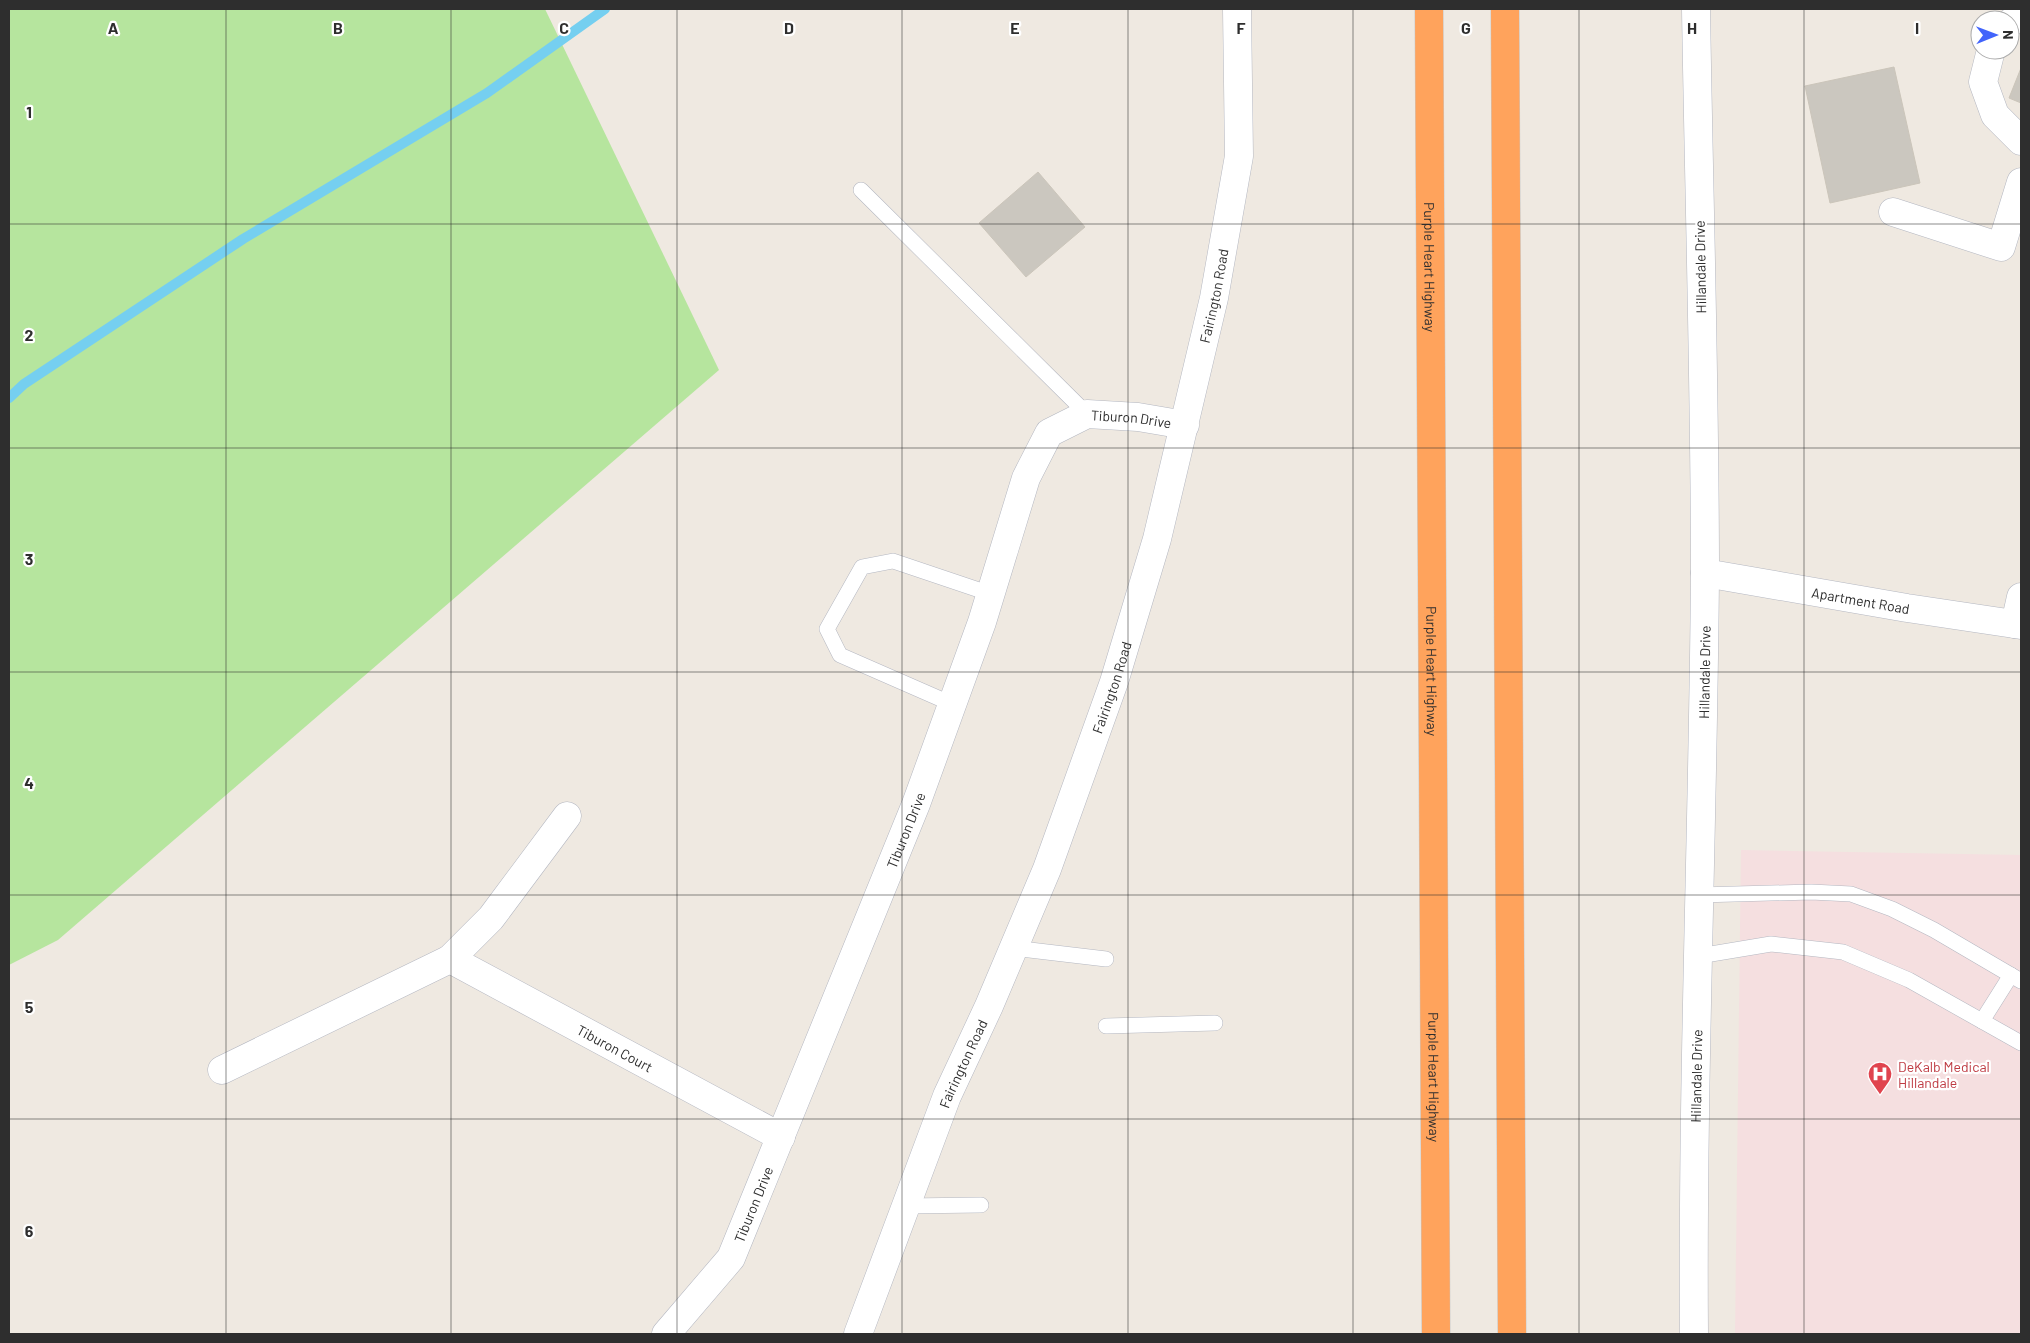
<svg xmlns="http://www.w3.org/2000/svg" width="2030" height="1343" font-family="Barlow,sans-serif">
	<rect width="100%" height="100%" fill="#efe9e1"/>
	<!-- medical -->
	<polygon fill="#f5dfe0" points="1741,850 2021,855 2021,1334 1735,1334"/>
	<!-- green -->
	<polygon fill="#b6e59e" points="9,9 545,9 719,370 58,940 9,965"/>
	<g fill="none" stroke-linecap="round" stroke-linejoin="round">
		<!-- stream -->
		<polyline stroke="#75cff0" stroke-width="10" points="9,398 24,384 243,239 487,93 605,9"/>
	</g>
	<!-- building -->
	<g fill="#cbc7bf" stroke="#cbc5ba">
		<polygon points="1894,67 1920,183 1830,203 1805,86"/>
		<polygon points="2021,68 2021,103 2009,98"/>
		<polygon points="1038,172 1085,227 1026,277 979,223"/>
	</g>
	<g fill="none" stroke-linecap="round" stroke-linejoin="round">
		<defs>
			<g id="service">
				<polyline points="861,190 1087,414"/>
				<polyline points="952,704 840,655 827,629 862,567 893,561 991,594"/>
				<polyline points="1699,895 1811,892 1851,894 1892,909 1934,930 2021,981"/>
				<polyline points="1013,948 1106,959"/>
				<polyline points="1699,956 1771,944 1843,952 1909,980 2021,1043"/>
				<polyline points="1982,1021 2011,975"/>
				<polyline points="1106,1026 1215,1023"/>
				<polyline points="906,1206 981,1205"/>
			</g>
			<g id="minor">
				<polyline points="2010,23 2021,14"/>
				<polyline points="1991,50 1983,82 1995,115 2021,141"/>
				<polyline points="1893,212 2001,247 2021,182"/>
				<path id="s1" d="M1705 573 1907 608 2021 625"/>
				<polyline points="2015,624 2021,597"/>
				<polyline points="450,959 491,918 567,816"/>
				<path id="s2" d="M222 1070 450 959 781 1137"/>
				<path id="s3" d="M666 1334 731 1258 916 804 982 622 1026 478 1049 433 1087 414 1138 417 1185 425"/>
			</g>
			<g id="tertiary">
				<path id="s4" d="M858 1334 947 1096 989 1006 1047 869 1114 682 1157 539 1214 298 1239 156 1237 9"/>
				<path id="s5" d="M1694 1334C1692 1081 1703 828 1705 575 1705 386 1699 197 1696 9"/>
			</g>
			<g id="motorway">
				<path id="s6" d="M1429 9 1436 1334"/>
				<polyline points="1505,9 1512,1334"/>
			</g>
		</defs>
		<!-- service casing -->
		<use href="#service" stroke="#b4b7c1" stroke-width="16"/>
		<!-- minor casing -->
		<use href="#minor" stroke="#b4b7c1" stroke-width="29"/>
		<!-- tertiary casing -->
		<use href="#tertiary" stroke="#b4b7c1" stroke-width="29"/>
		<!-- motorway casing -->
		<use href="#motorway" stroke="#c9c9c9" stroke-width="29"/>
		<!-- service -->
		<use href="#service" stroke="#fff" stroke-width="15"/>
		<!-- minor -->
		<use href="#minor" stroke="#fff" stroke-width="28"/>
		<!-- tertiary -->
		<use href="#tertiary" stroke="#fff" stroke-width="28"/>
		<!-- motorway -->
		<use href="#motorway" stroke="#ffa35c" stroke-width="28"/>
	</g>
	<!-- grid -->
	<path fill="none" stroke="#2e2e2e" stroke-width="1" stroke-opacity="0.55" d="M226 9V1334M451 9V1334M677 9V1334M902 9V1334M1128 9V1334M1353 9V1334M1579 9V1334M1804 9V1334M9 224H2021M9 448H2021M9 672H2021M9 895H2021M9 1119H2021"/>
	<!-- icons -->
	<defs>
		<symbol id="hospital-pin" viewBox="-11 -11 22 30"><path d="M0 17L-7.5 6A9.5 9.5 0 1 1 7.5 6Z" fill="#e0444e" stroke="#fff"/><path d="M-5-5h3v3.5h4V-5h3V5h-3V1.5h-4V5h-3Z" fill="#fff"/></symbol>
	</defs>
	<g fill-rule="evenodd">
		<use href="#hospital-pin" x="1866" y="1060" width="28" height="38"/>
	</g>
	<g text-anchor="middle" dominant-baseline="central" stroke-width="4.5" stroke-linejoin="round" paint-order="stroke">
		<!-- street labels -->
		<g font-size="14" fill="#2e2e2e" stroke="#fff">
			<text stroke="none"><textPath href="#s6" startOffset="258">Purple Heart Highway</textPath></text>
			<text transform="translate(1700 267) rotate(-91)">Hillandale Drive</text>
			<text stroke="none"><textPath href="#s4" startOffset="1100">Fairington Road</textPath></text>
			<text stroke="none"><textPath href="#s3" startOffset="1072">Tiburon Drive</textPath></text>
			<text stroke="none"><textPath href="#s1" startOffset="158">Apartment Road</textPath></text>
			<text stroke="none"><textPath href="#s6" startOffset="662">Purple Heart Highway</textPath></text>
			<text stroke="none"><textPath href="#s5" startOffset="662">Hillandale Drive</textPath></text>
			<text stroke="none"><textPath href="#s4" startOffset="695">Fairington Road</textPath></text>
			<text stroke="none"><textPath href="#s3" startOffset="562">Tiburon Drive</textPath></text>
			<text stroke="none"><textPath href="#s2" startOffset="441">Tiburon Court</textPath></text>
			<text stroke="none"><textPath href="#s4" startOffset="290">Fairington Road</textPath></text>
			<text stroke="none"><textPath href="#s6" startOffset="1068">Purple Heart Highway</textPath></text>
			<text stroke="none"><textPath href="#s5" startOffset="258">Hillandale Drive</textPath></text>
			<text stroke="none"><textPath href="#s3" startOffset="158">Tiburon Drive</textPath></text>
		</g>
		<!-- health labels -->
		<g font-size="14" fill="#be3a42" stroke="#fff" text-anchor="start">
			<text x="1898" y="1066">DeKalb Medical<tspan x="1898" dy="16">Hillandale</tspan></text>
		</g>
	</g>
	<g font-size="16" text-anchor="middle" font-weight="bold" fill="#2e2e2e" stroke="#fff" stroke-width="4.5" stroke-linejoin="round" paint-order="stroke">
		<text x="113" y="34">A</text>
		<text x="338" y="34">B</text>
		<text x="564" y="34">C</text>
		<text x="789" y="34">D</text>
		<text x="1015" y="34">E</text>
		<text x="1241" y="34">F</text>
		<text x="1466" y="34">G</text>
		<text x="1692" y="34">H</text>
		<text x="1917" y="34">I</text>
		<text x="29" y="118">1</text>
		<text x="29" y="341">2</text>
		<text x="29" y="565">3</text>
		<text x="29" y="789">4</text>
		<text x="29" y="1013">5</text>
		<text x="29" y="1237">6</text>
	</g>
	<!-- border -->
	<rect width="2030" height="1343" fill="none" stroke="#2e2e2e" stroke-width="20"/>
	<!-- north arrow -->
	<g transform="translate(1995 35) rotate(89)"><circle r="24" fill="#ffffff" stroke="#ababab"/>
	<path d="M0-4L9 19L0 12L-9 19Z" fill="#4264fb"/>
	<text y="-8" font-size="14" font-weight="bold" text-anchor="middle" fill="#2e2e2e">N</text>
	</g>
</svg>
